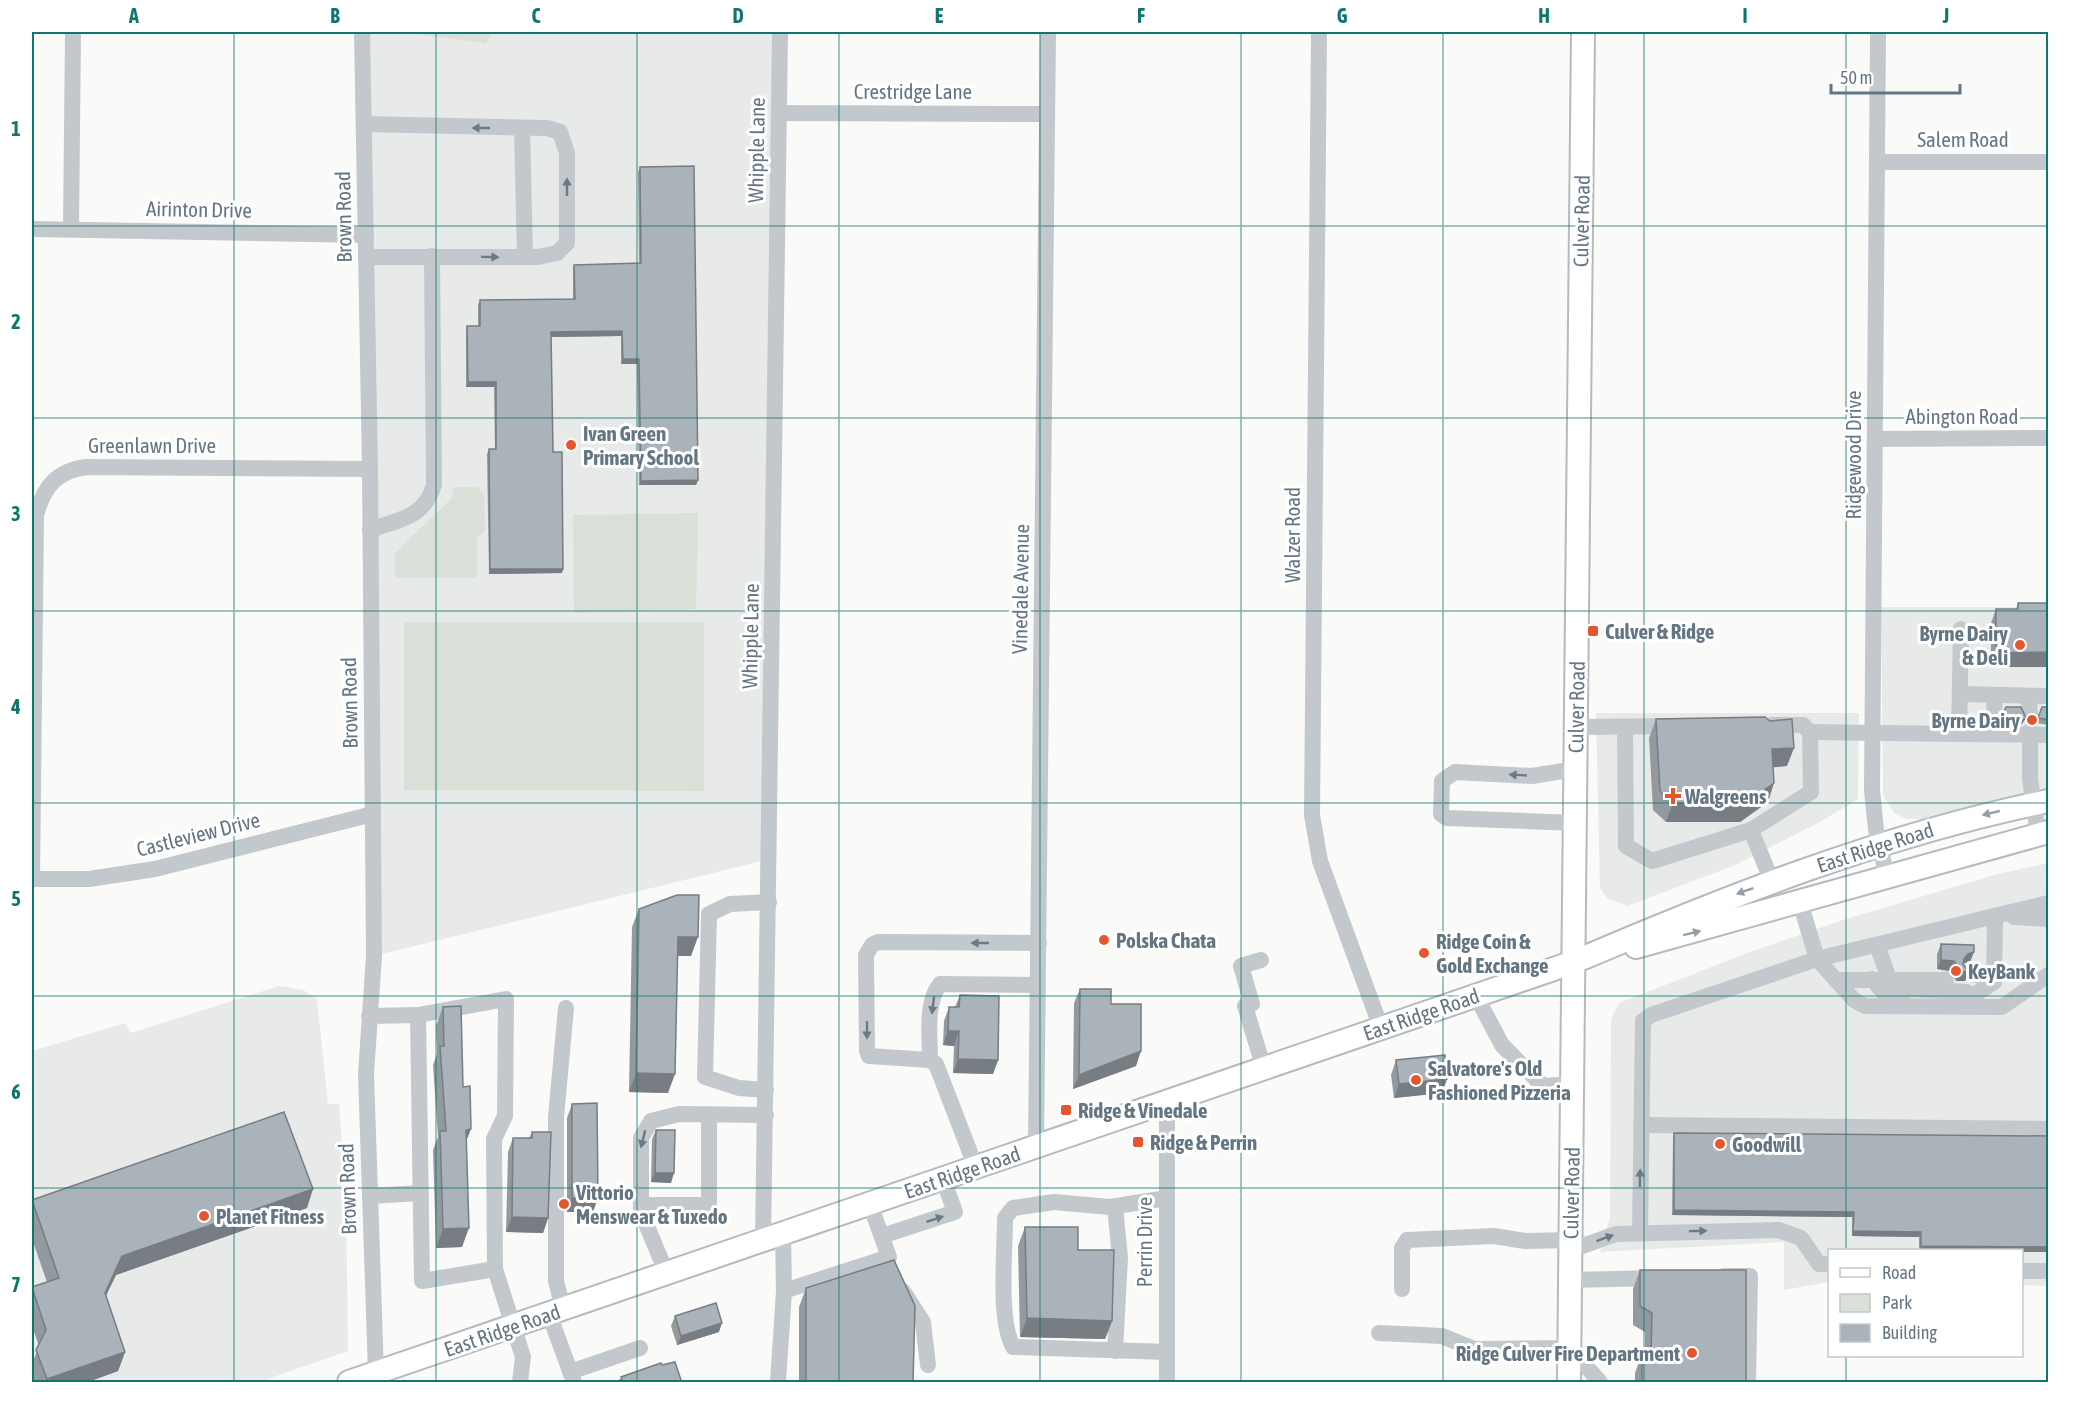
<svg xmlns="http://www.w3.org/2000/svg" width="2080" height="1414" font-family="'Asap Condensed',sans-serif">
	<rect width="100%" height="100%" fill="#fafaf8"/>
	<!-- built -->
	<g fill="#e8e9e9">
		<polygon points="361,32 781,32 770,859 374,956"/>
		<polygon points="1881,607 2048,607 2048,789 1922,819 1906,819 1894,813 1883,795"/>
		<polygon points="1596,713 1859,713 1858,799 1822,821 1733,866 1627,906 1607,898 1600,888"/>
		<polygon points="2048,863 2048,1286 2022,1285 2022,1250 1830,1250 1829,1282 1784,1290 1784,1242 1600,1252 1610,1217 1611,1019 1619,1003 1747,953 1843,920 1994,875"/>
		<polygon points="279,986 303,990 317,999 328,1104 339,1104 346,1198 348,1351 259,1382 32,1382 32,1051 125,1023 131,1033"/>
	</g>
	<!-- green -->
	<g fill="#dadfd7">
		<polygon points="414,32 492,32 486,43 415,34"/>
		<polygon points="454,487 477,487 484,494 485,531 477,537 477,578 395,578 395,553 452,498"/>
		<polygon points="698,513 696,609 574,613 573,515"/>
		<polygon points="404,622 704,622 704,791 404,790"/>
	</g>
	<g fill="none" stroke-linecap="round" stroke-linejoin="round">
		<!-- minor-tunnel -->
		<polyline stroke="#d5d9db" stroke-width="16" stroke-dasharray="16 8" stroke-linecap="butt" points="1942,971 1970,972"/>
		<defs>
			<g id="major">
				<polyline points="1636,947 2048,832"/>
				<path d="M349 1382 1574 962C1728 896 1883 835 2048 801"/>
				<polyline points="1569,1382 1583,32"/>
			</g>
		</defs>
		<!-- major casing -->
		<use href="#major" stroke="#b5babe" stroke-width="26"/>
		<!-- minor -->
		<g stroke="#c3c8cc" stroke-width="16">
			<polyline points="362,32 370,469 374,956 366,1074 376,1373 379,1382"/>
			<polyline points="1319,32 1312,815 1320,861 1381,1028"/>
			<polyline points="1878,32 1872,790 1876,830 1887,877"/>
			<polyline points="779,113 1047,114"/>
			<polyline points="364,124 547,128 560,132 567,153 567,243 557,253 538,257 366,257"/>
			<polyline points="522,128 525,257"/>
			<polyline points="1877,162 2048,162"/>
			<polyline points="32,229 366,235"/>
			<polyline points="71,229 73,32"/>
			<polyline points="1876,439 2048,438"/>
			<path d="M370 530C400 519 424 518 434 485L432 256"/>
			<polyline points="1960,694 2048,696"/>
			<polyline points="2029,696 2030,714"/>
			<polyline points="1994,713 1995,695"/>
			<polyline points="1576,727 1674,726"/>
			<polyline points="1625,727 1626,846 1652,861 1751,830 1811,792 1810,732 1803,725 1772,725"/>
			<polyline points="2030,731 2030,779 2038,834"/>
			<polyline points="1810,732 1959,734 1961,629"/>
			<polyline points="1959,734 2048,735"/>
			<polyline points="1575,823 1447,818 1441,814 1442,781 1455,772 1532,776 1575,769"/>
			<polyline points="1751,830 1772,882"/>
			<path d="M32 879 36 515C44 487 56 471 86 467L370 469"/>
			<polyline points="32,879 89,879 155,869 373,814"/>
			<polyline points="1800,902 1817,959 1854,1000 1865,1006 2002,1007 2048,975"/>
			<polyline points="2014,917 2048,919"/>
			<polyline points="1877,945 1887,973"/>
			<polyline points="1261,960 1241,966 1252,1004 1245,1006 1264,1069"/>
			<polyline points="1970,972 1994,982"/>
			<polyline points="1872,979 1891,1001 1903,1001"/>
			<polyline points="1836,980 1946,980"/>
			<polyline points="1888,988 1967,992"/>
			<polyline points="1476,996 1502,1045 1543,1086 1572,1084"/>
			<polyline points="1953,1002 1963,1002 1994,982 1995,916"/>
			<polyline points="418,1015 422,1281 495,1269"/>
			<polyline points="369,1016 418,1015 506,999 505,1116 494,1139 495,1269 523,1357 520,1382"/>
			<path d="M930 1060C930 1037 925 1003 940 984L1038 985"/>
			<polyline points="766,1090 739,1088 705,1077 709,914 730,904 769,902"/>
			<polyline points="1641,1125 2048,1129"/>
			<polyline points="1036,1147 1048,32"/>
			<polyline points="976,1168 936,1064 930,1060 869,1056 867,1051 866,955 872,945 878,942 1039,943"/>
			<polyline points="370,1196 421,1193"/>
			<polyline points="641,1205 709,1205 709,1115"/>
			<polyline points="1115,1207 1120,1257 1115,1351"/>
			<polyline points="1640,1231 1643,1021 1651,1015 1817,959 2048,903"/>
			<polyline points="882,1236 955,1212 943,1179"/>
			<polyline points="763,1241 780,32"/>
			<polyline points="1571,1250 1616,1234 1779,1230 1801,1238 1819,1264 1830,1264"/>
			<polyline points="2022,1271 2048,1271"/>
			<polyline points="667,1274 641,1212 641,1138 651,1121 679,1114 766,1115"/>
			<polyline points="1724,1276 1750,1276 1748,1382"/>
			<polyline points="1570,1280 1659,1278"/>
			<polyline points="1402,1289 1402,1248 1407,1240 1494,1236 1525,1241 1571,1240"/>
			<polyline points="784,1291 889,1257 870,1204"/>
			<polyline points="903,1291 923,1322 928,1365"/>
			<polyline points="563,1309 556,1281 556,1117 566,1008"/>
			<polyline points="549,1314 574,1382"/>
			<polyline points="1379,1333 1442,1336 1474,1349 1570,1348 1600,1382"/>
			<path d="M1167 1352 1013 1347C998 1319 1005 1252 1005 1218L1013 1208 1054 1202 1110 1207 1167 1198"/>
			<polyline points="570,1372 640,1348"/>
			<polyline points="778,1382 784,1291 783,1234"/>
			<polyline points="1167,1382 1167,1102"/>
		</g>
		<!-- major -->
		<use href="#major" stroke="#fff" stroke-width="22"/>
	</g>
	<!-- wall -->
	<g fill="#929a9f">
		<polygon points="640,167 698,480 696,485 639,485 637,364 621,364 621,336 551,337 553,452 563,569 562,573 489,574 487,454 489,449 495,449 494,387 466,387 466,331 467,326 478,326 478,305 480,300 573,299 573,269 574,265 639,263 638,172"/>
		<polygon points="2018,603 2049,603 1991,667 1991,623 1996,609 2016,609"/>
		<polygon points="2042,707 2049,707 2049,725 2036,723"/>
		<polygon points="1656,719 1787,766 1773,767 1768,802 1740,822 1666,822 1653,810 1649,738"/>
		<polygon points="639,909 691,956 677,956 668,1093 629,1092 632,927"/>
		<polygon points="1941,944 1970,962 1963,964 1969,972 1965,981 1956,981 1951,971 1937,969 1937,954"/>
		<polygon points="1080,989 1111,1004 1136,1066 1073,1089 1074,1003"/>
		<polygon points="960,995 998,1060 993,1074 953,1073 954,1046 943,1045 944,1021 949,1007 955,1007"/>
		<polygon points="443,1007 463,1087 466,1141 462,1247 436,1248 433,1150 438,1137 433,1065 437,1054 436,1026"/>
		<polygon points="1396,1060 1447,1079 1442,1093 1394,1098 1391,1075"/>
		<polygon points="572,1104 593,1212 567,1212 567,1118"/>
		<polygon points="656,1130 671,1183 651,1182 652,1139"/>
		<polygon points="532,1132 548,1218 543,1233 506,1232 508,1152 513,1138 529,1138"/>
		<polygon points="1674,1133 2049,1252 2022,1252 2022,1251 1919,1251 1919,1237 1852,1236 1852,1217 1672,1215 1673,1138"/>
		<polygon points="32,1200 307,1208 116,1275 106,1296 125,1352 118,1371 85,1383 34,1383 32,1375 32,1364 39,1346 32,1326 32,1287 47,1282 32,1239"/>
		<polygon points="1025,1227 1078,1250 1112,1321 1105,1339 1020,1337 1018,1246"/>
		<polygon points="1640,1270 1746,1383 1635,1383 1635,1373 1642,1354 1645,1354 1645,1332 1633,1325 1633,1289"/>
		<polygon points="806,1288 913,1383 799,1383 799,1307"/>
		<polygon points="675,1316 719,1332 677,1345 671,1326"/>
	</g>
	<!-- shaded-wall -->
	<g fill="#777d82">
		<polygon points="622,331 621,336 550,337 551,332"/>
		<polygon points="623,359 639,359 637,364 621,364"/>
		<polygon points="468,382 496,382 494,387 466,387"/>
		<polygon points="698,480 696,485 639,485 641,481"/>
		<polygon points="490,569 563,569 562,573 489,574"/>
		<polygon points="2049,652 2049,667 1991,667 1996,653"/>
		<polygon points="2026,718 2022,724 1989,724 1991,719"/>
		<polygon points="1794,748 1787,766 1765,768 1772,749"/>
		<polygon points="1774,783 1768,802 1740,822 1666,822 1673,803"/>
		<polygon points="678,937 698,937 691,956 671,956"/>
		<polygon points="1974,952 1970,962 1964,963 1960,969 1964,959 1968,954"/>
		<polygon points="1941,960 1954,961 1951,971 1937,969"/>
		<polygon points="1960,971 1969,972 1965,981 1956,981"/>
		<polygon points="948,1031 959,1031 954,1046 943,1045"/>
		<polygon points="1141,1051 1136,1066 1073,1089 1079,1075"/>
		<polygon points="958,1059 998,1060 993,1074 953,1073"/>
		<polygon points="636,1073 675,1074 668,1093 629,1092"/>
		<polygon points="1447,1079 1442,1093 1394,1098 1399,1084"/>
		<polygon points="471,1129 464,1147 466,1130"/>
		<polygon points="655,1173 674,1173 671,1183 651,1182"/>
		<polygon points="313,1189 307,1208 116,1275 98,1311 105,1293 122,1256"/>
		<polygon points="572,1198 598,1198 593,1212 567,1212"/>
		<polygon points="1674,1210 1854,1212 1852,1217 1672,1215"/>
		<polygon points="512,1217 548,1218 543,1233 506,1232"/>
		<polygon points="469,1228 462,1247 436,1248 443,1229"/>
		<polygon points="1853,1231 1921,1232 1919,1237 1852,1236"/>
		<polygon points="1921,1246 2049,1247 2049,1252 2022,1252 2022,1251 1919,1251"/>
		<polygon points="1027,1318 1112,1321 1105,1339 1020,1337"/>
		<polygon points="722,1323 719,1332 677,1345 681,1336"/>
		<polygon points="125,1352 118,1371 85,1383 45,1383 47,1379"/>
	</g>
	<!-- building -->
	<g fill="#aab3b9" stroke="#777d82" stroke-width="1.5">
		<polygon points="694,166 698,480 641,481 639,359 623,359 622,331 551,332 553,452 562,452 563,569 490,569 489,449 496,449 496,382 468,382 467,326 480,326 480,300 575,299 574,265 641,263 640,167"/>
		<polygon points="2018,603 2049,603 2049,652 1996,653 1996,609 2018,609"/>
		<polygon points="2006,707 2021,707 2026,718 2024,719 1991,719 2001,717"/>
		<polygon points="2042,707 2049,707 2049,720 2038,718"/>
		<polygon points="1765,717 1770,721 1792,719 1794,748 1772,749 1774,783 1746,803 1673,803 1660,791 1656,719"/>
		<polygon points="677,895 699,895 698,937 678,937 675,1074 636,1073 639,909"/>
		<polygon points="1941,944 1974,945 1974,952 1968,954 1964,959 1963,964 1969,972 1960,971 1954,961 1941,960"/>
		<polygon points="1080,989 1111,989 1111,1004 1141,1004 1141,1051 1079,1075"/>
		<polygon points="960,995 999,996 998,1060 958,1059 959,1031 948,1031 949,1007 959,1007"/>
		<polygon points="461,1006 463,1087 470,1086 471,1129 466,1130 469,1228 443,1229 440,1131 446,1131 440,1046 444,1046 443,1007"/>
		<polygon points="1445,1055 1447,1079 1399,1084 1396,1060"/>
		<polygon points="597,1103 598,1198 572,1198 572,1104"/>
		<polygon points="284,1112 313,1189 122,1256 105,1293 125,1352 47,1379 36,1350 46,1330 32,1287 59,1278 32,1200"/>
		<polygon points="656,1130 675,1130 674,1173 655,1173"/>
		<polygon points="532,1132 551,1132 548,1218 512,1217 513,1138 532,1138"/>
		<polygon points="1674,1133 2049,1136 2049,1247 1921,1246 1921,1232 1853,1231 1854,1212 1674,1210"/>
		<polygon points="1025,1227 1078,1227 1078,1250 1114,1250 1112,1321 1027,1318"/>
		<polygon points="894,1260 915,1306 913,1383 806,1383 806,1288"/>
		<polygon points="1640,1270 1746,1270 1746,1383 1642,1383 1642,1354 1651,1354 1652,1313 1640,1306"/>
		<polygon points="716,1303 722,1323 681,1336 675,1316"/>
		<polygon points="675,1362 682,1383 615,1383 622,1379 621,1377 661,1363 662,1365"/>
	</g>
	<!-- one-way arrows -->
	<defs><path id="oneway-solid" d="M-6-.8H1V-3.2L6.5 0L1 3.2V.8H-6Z" transform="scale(1.5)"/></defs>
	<g fill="#6a7a87">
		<use href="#oneway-solid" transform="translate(481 128) rotate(-180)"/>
		<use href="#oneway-solid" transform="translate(567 187) rotate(-90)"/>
		<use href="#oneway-solid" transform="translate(490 257) rotate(1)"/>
		<use href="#oneway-solid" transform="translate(1518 775) rotate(-177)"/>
		<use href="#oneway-solid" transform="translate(980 943) rotate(-180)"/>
		<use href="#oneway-solid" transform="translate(933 1005) rotate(97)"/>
		<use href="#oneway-solid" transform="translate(867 1030) rotate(90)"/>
		<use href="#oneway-solid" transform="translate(643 1139) rotate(104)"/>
		<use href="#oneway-solid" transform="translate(1640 1178) rotate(-89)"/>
		<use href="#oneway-solid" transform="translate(935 1219) rotate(-18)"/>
		<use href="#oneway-solid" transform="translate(1698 1231) rotate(-1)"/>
		<use href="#oneway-solid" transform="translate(1605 1238) rotate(-20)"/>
	</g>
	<g fill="#939fa8">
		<use href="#oneway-solid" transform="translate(1991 813) rotate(167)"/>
		<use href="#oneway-solid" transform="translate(1745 891) rotate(161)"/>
		<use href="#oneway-solid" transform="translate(1692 933) rotate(-14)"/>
	</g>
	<!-- grid -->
	<path fill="none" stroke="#0f766e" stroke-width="1.5" stroke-opacity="0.55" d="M234 32V1382M436 32V1382M637 32V1382M839 32V1382M1040 32V1382M1241 32V1382M1443 32V1382M1644 32V1382M1846 32V1250M32 226H2048M32 418H2048M32 611H2048M32 803H2048M32 996H2048M32 1188H2048M1846 1356V1382"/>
	<!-- markers -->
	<g fill="#e4572e" stroke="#fff" stroke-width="2">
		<circle cx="571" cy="445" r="6"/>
		<rect x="1587" y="625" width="12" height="12" rx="3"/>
		<circle cx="2020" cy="645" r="6"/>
		<circle cx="2032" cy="720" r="6"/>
		<path d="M1670 787h6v6h6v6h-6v6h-6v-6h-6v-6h6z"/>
		<circle cx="1104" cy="940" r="6"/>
		<circle cx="1424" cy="953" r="6"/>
		<circle cx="1956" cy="971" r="6"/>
		<circle cx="1416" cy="1080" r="6"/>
		<rect x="1060" y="1104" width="12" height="12" rx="3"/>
		<rect x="1132" y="1136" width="12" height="12" rx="3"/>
		<circle cx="1720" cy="1144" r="6"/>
		<circle cx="564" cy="1204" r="6"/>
		<circle cx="204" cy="1216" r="6"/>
		<circle cx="1692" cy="1353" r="6"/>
	</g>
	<g text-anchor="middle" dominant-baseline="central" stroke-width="6" stroke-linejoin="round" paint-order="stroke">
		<!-- street labels -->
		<g font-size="21" fill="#657683" stroke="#fff">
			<text x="913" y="91">Crestridge Lane</text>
			<text x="1963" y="139">Salem Road</text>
			<text transform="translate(756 150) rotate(-89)">Whipple Lane</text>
			<text transform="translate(199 209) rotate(1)">Airinton Drive</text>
			<text transform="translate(343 217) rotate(-91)">Brown Road</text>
			<text transform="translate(1581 221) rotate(-89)">Culver Road</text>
			<text x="1962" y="416">Abington Road</text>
			<text x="152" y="445">Greenlawn Drive</text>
			<text transform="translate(1853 455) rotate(-90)">Ridgewood Drive</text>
			<text transform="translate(1292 535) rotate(-90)">Walzer Road</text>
			<text transform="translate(1020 589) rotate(-89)">Vinedale Avenue</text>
			<text transform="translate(750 636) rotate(-89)">Whipple Lane</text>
			<text transform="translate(349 703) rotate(-91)">Brown Road</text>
			<text transform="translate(1576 707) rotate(-89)">Culver Road</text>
			<text transform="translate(198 834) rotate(-14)">Castleview Drive</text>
			<text transform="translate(1875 847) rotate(-18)">East Ridge Road</text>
			<text transform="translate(1421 1014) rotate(-19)">East Ridge Road</text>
			<text transform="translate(962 1172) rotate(-19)">East Ridge Road</text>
			<text transform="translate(347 1189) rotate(-92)">Brown Road</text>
			<text transform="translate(1571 1193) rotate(-89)">Culver Road</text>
			<text transform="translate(1144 1242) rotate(-90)">Perrin Drive</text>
			<text transform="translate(502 1330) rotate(-19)">East Ridge Road</text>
		</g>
		<!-- poi labels -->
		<g font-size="21" font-weight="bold" fill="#657683" stroke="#fff" text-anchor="start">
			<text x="583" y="433">Ivan Green<tspan x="583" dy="24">Primary School</tspan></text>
			<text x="1605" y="631">Culver &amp; Ridge</text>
			<text x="2008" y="633" text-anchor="end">Byrne Dairy<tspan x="2008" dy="24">&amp; Deli</tspan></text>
			<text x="2020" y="720" text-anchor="end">Byrne Dairy</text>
			<text x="1685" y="796">Walgreens</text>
			<text x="1116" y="940">Polska Chata</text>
			<text x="1436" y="941">Ridge Coin &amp;<tspan x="1436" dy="24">Gold Exchange</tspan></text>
			<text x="1968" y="971">KeyBank</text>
			<text x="1428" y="1068">Salvatore's Old<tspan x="1428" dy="24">Fashioned Pizzeria</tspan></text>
			<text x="1078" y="1110">Ridge &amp; Vinedale</text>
			<text x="1150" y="1142">Ridge &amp; Perrin</text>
			<text x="1732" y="1144">Goodwill</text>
			<text x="576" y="1192">Vittorio<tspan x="576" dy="24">Menswear &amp; Tuxedo</tspan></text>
			<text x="216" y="1216">Planet Fitness</text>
			<text x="1680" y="1353" text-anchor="end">Ridge Culver Fire Department</text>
		</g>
	</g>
	<!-- border -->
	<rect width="2080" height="1414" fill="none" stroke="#ffffff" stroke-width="66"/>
	<!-- legend -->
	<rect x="1828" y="1249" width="195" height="108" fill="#ffffff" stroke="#c1c8cd" stroke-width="1.5"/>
	<rect x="1840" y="1268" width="30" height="9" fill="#ffffff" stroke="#c1c8cd" stroke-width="1.5"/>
	<text x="1882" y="1279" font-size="18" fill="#657683">Road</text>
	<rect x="1840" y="1294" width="30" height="18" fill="#dadfd7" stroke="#c1c8cd" stroke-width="1.5"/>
	<text x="1882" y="1309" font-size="18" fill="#657683">Park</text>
	<rect x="1840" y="1324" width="30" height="18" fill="#aab3b9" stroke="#c1c8cd" stroke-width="1.5"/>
	<text x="1882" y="1339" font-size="18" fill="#657683">Building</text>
	<!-- scale -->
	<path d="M1831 84v9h129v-9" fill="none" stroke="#657683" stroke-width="3"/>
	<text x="1840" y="84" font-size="18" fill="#657683" stroke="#ffffff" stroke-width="4.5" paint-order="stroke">50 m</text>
	<rect x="33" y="33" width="2014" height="1348" fill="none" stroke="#0f766e" stroke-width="2"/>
	<g font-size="20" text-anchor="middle" font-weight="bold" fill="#0f766e">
		<text x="134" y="23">A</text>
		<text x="335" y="23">B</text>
		<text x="536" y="23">C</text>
		<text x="738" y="23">D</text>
		<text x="939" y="23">E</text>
		<text x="1141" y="23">F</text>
		<text x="1342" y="23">G</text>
		<text x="1544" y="23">H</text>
		<text x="1745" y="23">I</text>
		<text x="1946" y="23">J</text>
		<text x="16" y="136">1</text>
		<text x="16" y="329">2</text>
		<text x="16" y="521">3</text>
		<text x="16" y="714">4</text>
		<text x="16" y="906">5</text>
		<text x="16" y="1099">6</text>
		<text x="16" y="1292">7</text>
	</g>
</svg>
